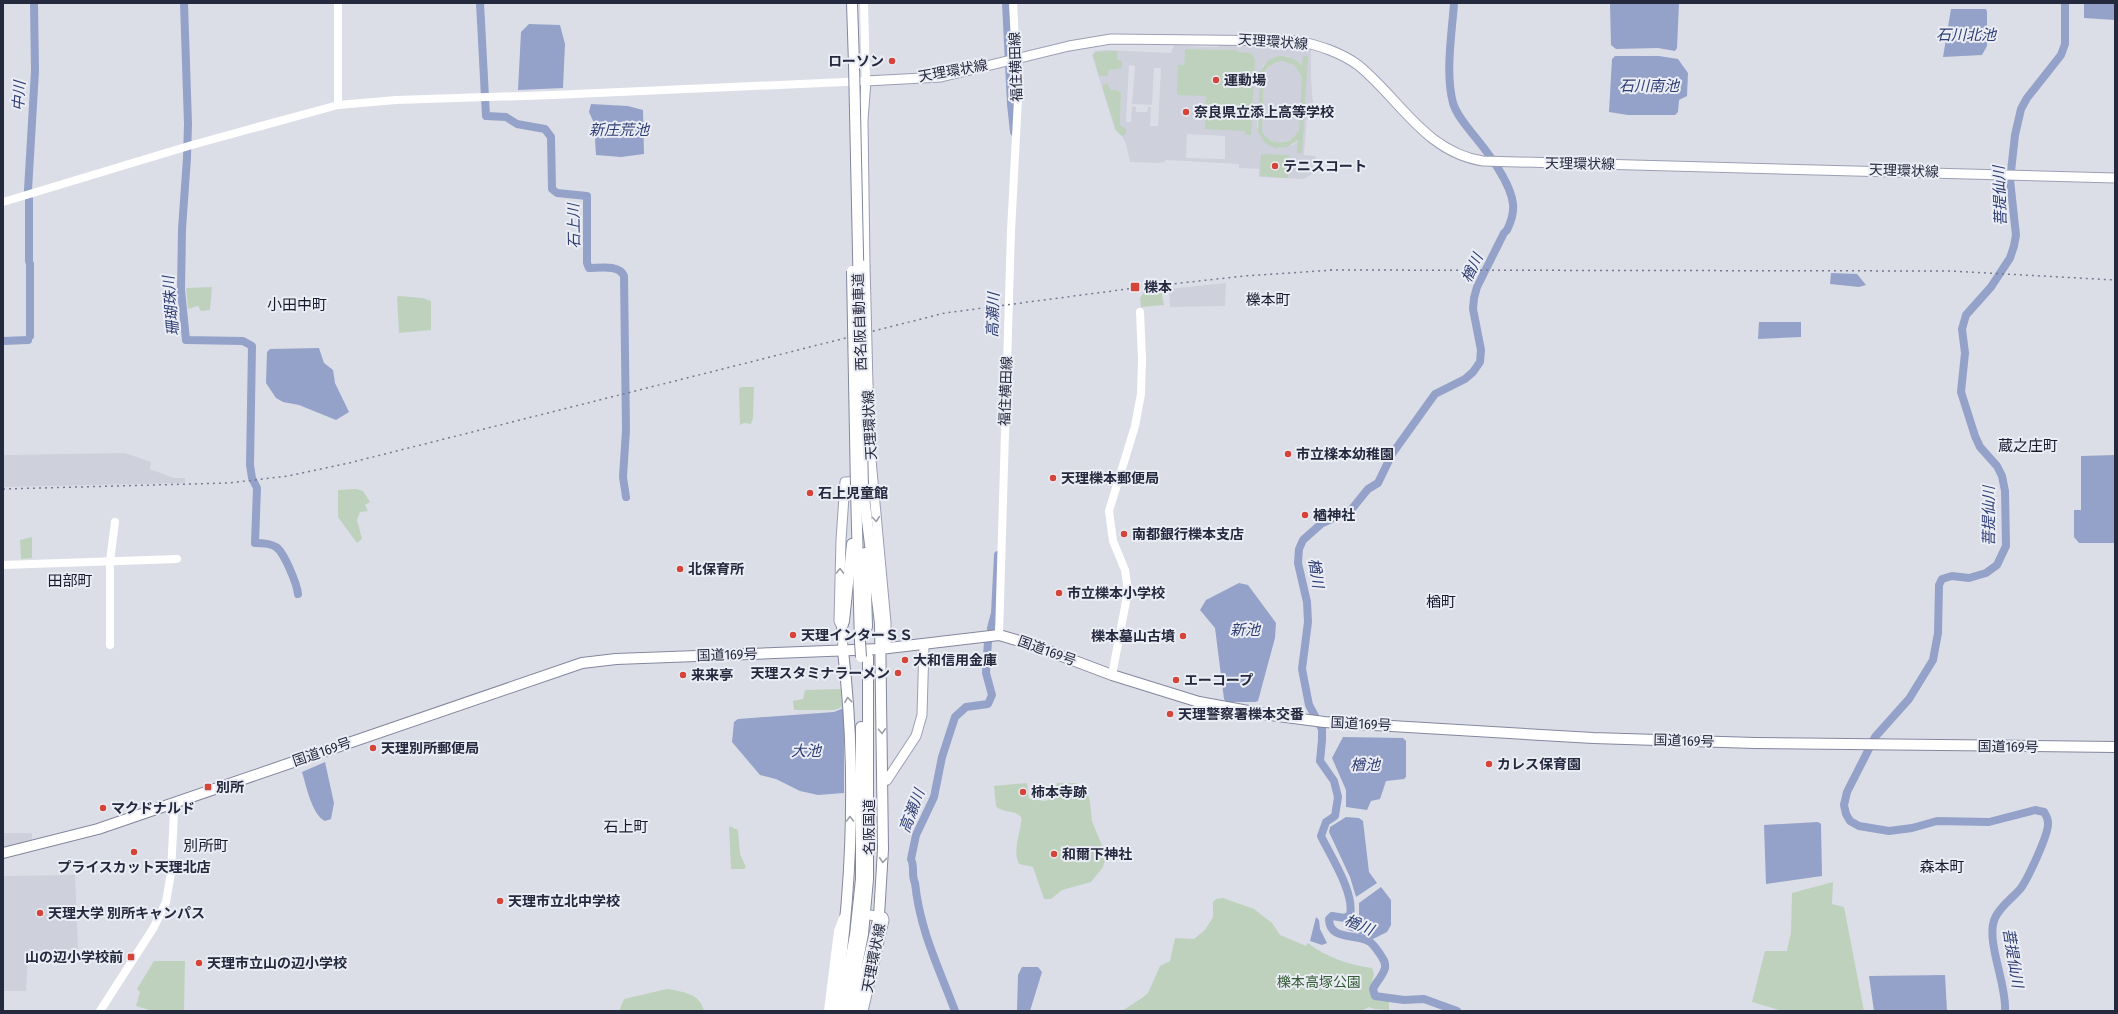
<svg xmlns="http://www.w3.org/2000/svg" width="2118" height="1014" font-family="'Fira Sans Condensed','Noto Sans JP',sans-serif">
	<rect width="100%" height="100%" fill="#dcdee7"/>
	<!-- built -->
	<g fill="#ced0dc" fill-rule="evenodd">
		<path d="M1174 45 1203 47H1217L1220 45 1292 46 1311 49V79L1314 115 1307 116 1304 155 1316 156 1311 175 1303 179 1259 177V169L1239 168V164L1167 160H1165V162L1157 163 1130 162 1126 144 1122 136 1115 130 1092 55 1095 51 1106 50 1171 53ZM1185 49 1236 50 1251 135 1206 96 1178 65H1184ZM1288 56 1302 67 1298 140 1293 145 1265 143 1257 127 1263 65ZM1129 65 1135 66 1132 104 1152 105 1154 68H1161L1158 126H1150L1151 107H1148L1147 112H1136V107L1132 106 1131 122H1126ZM1107 83 1111 90H1117L1121 93 1120 125 1126 129 1116 130 1102 86ZM1187 134 1225 136V159L1186 158Z"/>
		<polygon points="1282,61 1294,65 1302,77 1299,130 1291,140 1277,143 1266,138 1262,130 1264,74 1271,65"/>
		<polygon points="1226,283 1225,306 1170,307 1169,289"/>
		<polygon points="125,453 151,462 150,469 174,478 185,478 185,483 3,487 3,455"/>
		<polygon points="3,833 32,833 32,844 3,850"/>
		<polygon points="75,875 78,949 28,951 26,991 3,991 3,876"/>
	</g>
	<!-- green -->
	<g fill="#bdd1bc" fill-rule="evenodd">
		<polygon points="1185,49 1237,50 1237,52 1251,53 1255,60 1251,135 1245,135 1245,131 1205,129 1206,96 1177,95 1178,65 1184,65"/>
		<polygon points="1117,51 1117,60 1122,61 1122,68 1109,70 1107,76 1099,76 1093,55 1096,52"/>
		<path d="M1278 56C1288 56 1295 58 1302 66L1303 56H1308L1302 153H1297L1298 140 1287 147 1275 148 1265 143 1258 132 1260 72 1268 60ZM1282 61 1294 65 1302 77 1299 130 1291 140C1279 144 1268 144 1262 130L1264 76C1266 67 1273 63 1282 61Z"/>
		<polygon points="1107,83 1111,90 1117,90 1121,93 1120,125 1126,129 1126,134 1122,136 1116,130 1102,86"/>
		<polygon points="1261,154 1289,155 1288,178 1260,176"/>
		<polygon points="212,287 210,310 201,311 198,306 188,309 186,288"/>
		<polygon points="1165,289 1165,294 1162,295 1164,305 1141,307 1140,298 1145,291"/>
		<polygon points="399,296 423,298 431,301 431,330 399,333 397,297"/>
		<polygon points="741,387 754,387 753,418 751,424 744,423 740,425 739,389"/>
		<polygon points="356,489 363,491 370,502 365,505 368,511 360,512 357,520 362,539 357,543 338,517 338,490"/>
		<polygon points="32,537 32,558 21,559 20,540"/>
		<polygon points="842,689 845,706 834,710 794,710 793,701 803,699 805,690"/>
		<path d="M1027 783 1029 799 1045 801 1052 798 1057 783H1075L1082 786 1087 791 1090 802 1092 821 1105 853V860L1103 867 1091 882 1062 890 1051 899H1044L1033 867 1019 864C1011 849 1024 823 1021 817 1015 809 1003 814 996 806L994 786Z"/>
		<polygon points="729,826 738,830 740,854 746,867 744,869 731,869"/>
		<polygon points="1833,882 1832,904 1844,907 1864,1011 1783,1011 1752,1002 1765,951 1787,951 1791,932 1792,893"/>
		<path d="M1223 898 1254 909 1272 923 1280 935 1306 946 1308 943C1326 957 1349 965 1372 968L1374 974 1370 990 1376 1000 1389 1001V1010L1374 1009 1369 1007 1361 1011H1122L1142 998 1148 993 1160 966 1170 961 1175 938 1194 939 1205 930 1213 917V902L1216 899Z"/>
		<polygon points="154,961 185,961 184,1011 153,1011 136,1006 140,992 137,989"/>
		<path d="M667 989C683 992 700 993 704 1011H619L624 999Z"/>
	</g>
	<!-- water -->
	<g fill="#94a2c9">
		<polygon points="1610,3 1679,3 1677,48 1675,51 1658,48 1616,49 1611,45"/>
		<polygon points="2084,3 2115,3 2115,20 2084,18"/>
		<polygon points="1951,9 1986,9 1987,12 1987,46 1982,55 1943,57"/>
		<polygon points="529,24 560,25 565,44 563,88 518,90 521,32"/>
		<polygon points="1615,56 1659,56 1678,59 1688,73 1687,96 1679,100 1678,112 1675,115 1628,115 1609,112 1612,59"/>
		<polygon points="591,104 628,106 643,110 644,154 621,157 596,155 594,123 589,112"/>
		<polygon points="1831,273 1857,274 1866,285 1859,287 1830,284"/>
		<polygon points="1759,322 1801,322 1801,337 1758,339"/>
		<polygon points="319,348 324,363 333,370 335,383 349,412 336,420 299,405 283,402 276,398 266,383 267,352 270,349"/>
		<polygon points="2115,455 2115,543 2079,543 2074,537 2074,510 2081,510 2081,456"/>
		<polygon points="1239,583 1248,585 1276,623 1275,638 1258,701 1255,702 1226,702 1224,699 1215,628 1200,610 1206,600"/>
		<polygon points="844,708 844,793 818,795 800,791 776,779 760,775 732,742 734,722 738,719 834,712"/>
		<polygon points="1343,737 1403,738 1406,741 1406,777 1404,779 1386,781 1380,799 1371,801 1367,810 1346,807 1346,790 1332,758"/>
		<path d="M325 762 334 803 331 819 325 821C312 815 306 785 302 772Z"/>
		<polygon points="1346,817 1359,818 1363,821 1369,872 1377,883 1356,897 1350,877 1329,832 1330,827"/>
		<polygon points="1818,822 1821,824 1822,876 1766,884 1764,825"/>
		<path d="M1381 887 1391 900V925L1387 932 1373 939 1346 929C1361 922 1359 918 1359 903Z"/>
		<polygon points="1316,917 1319,920 1320,929 1327,943 1322,945 1310,941"/>
		<polygon points="1022,967 1038,967 1042,972 1030,1011 1017,1011 1018,975"/>
		<polygon points="1945,975 1947,1011 1874,1011 1869,976"/>
	</g>
	<g fill="none" stroke-linecap="round" stroke-linejoin="round">
		<!-- river -->
		<g stroke="#94a2c9" stroke-width="8">
			<path d="M184 3 188 124 187 158 182 229 181 290 186 340 243 341 252 346 250 465 252 478 257 488 255 543C262 543 270 543 276 547 284 552 297 584 298 594"/>
			<path d="M480 3 486 116 506 117 517 124 545 129 551 137 552 189 557 193 587 196V263L589 268C599 268 619 264 624 276L626 430 623 477 626 497"/>
			<polyline points="1006,3 1011,104 1014,132"/>
			<path d="M1454 3C1452 33 1445 73 1453 103 1457 116 1468 128 1476 138 1489 154 1511 184 1513 204 1514 213 1511 222 1507 230L1504 233 1477 287 1474 298 1473 309 1481 350 1480 362 1473 372 1465 379 1435 394 1392 454 1378 483 1368 489 1351 510 1321 524 1303 540 1299 549 1298 563 1307 602 1308 622 1302 669 1309 705 1322 729V740L1320 761 1334 781 1338 797 1335 816 1326 822 1321 836C1330 855 1355 893 1350 915L1345 918 1332 916 1329 919C1329 941 1357 933 1370 942 1374 945 1377 950 1380 954 1383 959 1386 962 1385 968 1383 976 1376 982 1373 989L1375 996 1404 1000 1424 999 1457 1011"/>
			<polyline points="28,190 35,71 34,3"/>
			<polyline points="29,199 29,261"/>
			<polyline points="30,264 30,336"/>
			<polyline points="3,341 28,340"/>
			<polyline points="991,628 995,613 998,555"/>
			<path d="M955 1011C939 968 920 931 915 883 911 875 915 867 911 859L916 835 934 797 942 757 955 717 966 707 988 704 992 695 986 673 988 641"/>
			<path d="M2005 1011C2007 984 1985 940 1995 918 2001 905 2013 898 2021 888 2028 878 2049 834 2048 823 2048 819 2046 815 2044 812L2035 810 1989 822 1937 821 1912 828 1889 831 1859 826 1850 821 1846 814 1844 805 1847 792 1875 737 1909 699 1933 660 1938 633 1939 585 1942 579 1952 576 1969 578 1986 573 1997 565 2006 546 2005 491 2002 476 1997 466 1980 447 1975 436 1961 392 1965 353 1962 329 1966 315 1991 287 2010 258 2014 246 2016 235 2010 180 2015 135 2021 109 2027 98 2061 55 2065 44V3"/>
		</g>
		<defs>
			<g id="primary">
				<path d="M865 265 863 120 866 81 941 77 1069 46 1111 39 1299 41C1320 46 1340 52 1358 65 1400 99 1425 152 1483 161L2115 178"/>
				<polyline points="868,385 869,438 886,623 886,648"/>
				<polyline points="843,651 842,627 839,621 841,540 845,482 863,481"/>
				<polyline points="883,782 887,780 916,736 922,715 924,645"/>
				<polyline points="863,1011 884,920 883,917 869,915"/>
			</g>
			<g id="highway">
				<polyline points="852,3 854,64"/>
				<polyline points="856,489 860,642"/>
				<polyline points="865,553 867,627"/>
				<polyline points="842,627 844,621 852,544"/>
				<polyline points="3,853 98,829 582,663 616,659 880,649 999,635 1030,644 1112,675 1199,702 1270,715 1324,722 1593,738 1755,743 2115,747"/>
				<path d="M834 1011C852 893 857 770 843 651"/>
				<polyline points="841,1011 855,935 861,879 861,727"/>
				<polyline points="848,1011 863,934 868,879 868,657"/>
				<polyline points="856,1011 879,916 883,849 880,623 864,497"/>
			</g>
		</defs>
		<!-- primary casing -->
		<use href="#primary" stroke="#9b9fb3" stroke-width="11"/>
		<!-- highway casing -->
		<use href="#highway" stroke="#83879e" stroke-width="12"/>
		<!-- secondary -->
		<g stroke="#fff" stroke-width="8">
			<polyline points="338,105 338,3"/>
			<polyline points="3,202 192,145 338,105 396,100 553,95 866,81 864,3"/>
			<polyline points="3,565 177,559"/>
			<polyline points="999,635 1011,231 1018,99 1013,3"/>
			<polyline points="110,645 110,561 115,522"/>
			<polyline points="1112,675 1128,591 1125,570 1113,541 1109,511 1135,426 1141,394 1142,359 1140,312"/>
			<polyline points="100,1011 154,927 166,902 171,873 174,812 176,803"/>
			<polyline points="828,1011 838,931 843,918"/>
		</g>
		<!-- primary -->
		<use href="#primary" stroke="#fff" stroke-width="9"/>
		<!-- highway -->
		<use href="#highway" stroke="#fff" stroke-width="10"/>
		<!-- rail -->
		<g stroke="#757991" stroke-width="1.5" stroke-dasharray="2 4" stroke-linecap="butt">
			<polyline points="1330,270 1950,271 2115,280"/>
			<polyline points="3,489 229,483 288,476 349,463 945,313 1135,288 1244,276 1334,270"/>
		</g>
		<defs>
			<polyline id="primary-bridge" points="865,265 868,385"/>
			<g id="highway-bridge">
				<polyline points="854,64 863,489"/>
				<polyline points="852,271 856,489"/>
				<polyline points="860,642 861,657"/>
			</g>
		</defs>
		<!-- primary-bridge casing -->
		<use href="#primary-bridge" stroke="#9b9fb3" stroke-width="11" stroke-linecap="butt"/>
		<!-- highway-bridge casing -->
		<use href="#highway-bridge" stroke="#83879e" stroke-width="12" stroke-linecap="butt"/>
		<!-- primary-bridge -->
		<use href="#primary-bridge" stroke="#fff" stroke-width="9"/>
		<!-- highway-bridge -->
		<use href="#highway-bridge" stroke="#fff" stroke-width="10"/>
	</g>
	<!-- one-way arrows -->
	<defs><path id="oneway-chevron" d="M-2-3.5L2.5 0L-2 3.5" fill="none" stroke-width="1.6" stroke-linecap="round" stroke-linejoin="round"/></defs>
	<g stroke="#9d9fa8">
		<use href="#oneway-chevron" transform="translate(876 519) rotate(85)"/>
		<use href="#oneway-chevron" transform="translate(840 571) rotate(-89)"/>
		<use href="#oneway-chevron" transform="translate(848 700) rotate(-96)"/>
		<use href="#oneway-chevron" transform="translate(882 731) rotate(87)"/>
		<use href="#oneway-chevron" transform="translate(850 819) rotate(-90)"/>
		<use href="#oneway-chevron" transform="translate(883 860) rotate(94)"/>
	</g>
	<!-- markers -->
	<g fill="#d44439" stroke="#ebedf5" stroke-width="1.5">
		<circle cx="892" cy="61" r="4"/>
		<circle cx="1216" cy="80" r="4"/>
		<circle cx="1186" cy="112" r="4"/>
		<circle cx="1275" cy="166" r="4"/>
		<rect x="1130" y="282" width="10" height="10" rx="2"/>
		<circle cx="1288" cy="454" r="4"/>
		<circle cx="1053" cy="478" r="4"/>
		<circle cx="810" cy="493" r="4"/>
		<circle cx="1305" cy="515" r="4"/>
		<circle cx="1124" cy="534" r="4"/>
		<circle cx="680" cy="569" r="4"/>
		<circle cx="1059" cy="593" r="4"/>
		<circle cx="793" cy="635" r="4"/>
		<circle cx="1183" cy="636" r="4"/>
		<circle cx="905" cy="660" r="4"/>
		<circle cx="898" cy="673" r="4"/>
		<circle cx="683" cy="675" r="4"/>
		<circle cx="1176" cy="680" r="4"/>
		<circle cx="1170" cy="714" r="4"/>
		<circle cx="373" cy="748" r="4"/>
		<circle cx="1489" cy="764" r="4"/>
		<rect x="204" y="783" width="8" height="8" rx="2"/>
		<circle cx="1023" cy="792" r="4"/>
		<circle cx="103" cy="808" r="4"/>
		<circle cx="134" cy="852" r="4"/>
		<circle cx="1054" cy="854" r="4"/>
		<circle cx="500" cy="901" r="4"/>
		<circle cx="40" cy="913" r="4"/>
		<rect x="127" y="953" width="8" height="8" rx="2"/>
		<circle cx="199" cy="963" r="4"/>
	</g>
	<g text-anchor="middle" dominant-baseline="central" stroke-width="4" stroke-linejoin="round" paint-order="stroke">
		<!-- street labels -->
		<g font-size="14" fill="#25293e" stroke="#ebedf5">
			<text transform="translate(1273 42) rotate(4)">天理環状線</text>
			<text transform="translate(1016 67) rotate(-92)">福住横田線</text>
			<text transform="translate(953 71) rotate(-10)">天理環状線</text>
			<text transform="translate(1580 164) rotate(1)">天理環状線</text>
			<text transform="translate(1904 171) rotate(2)">天理環状線</text>
			<text transform="translate(860 322) rotate(-92)">西名阪自動車道</text>
			<text transform="translate(1006 391) rotate(-88)">福住横田線</text>
			<text transform="translate(870 425) rotate(-93)">天理環状線</text>
			<text transform="translate(1047 651) rotate(20)">国道169号</text>
			<text transform="translate(727 655) rotate(-2)">国道169号</text>
			<text transform="translate(1361 724) rotate(3)">国道169号</text>
			<text transform="translate(1684 741) rotate(2)">国道169号</text>
			<text transform="translate(2008 747) rotate(1)">国道169号</text>
			<text transform="translate(322 752) rotate(-19)">国道169号</text>
			<text transform="translate(869 827) rotate(-90)">名阪国道</text>
			<text transform="translate(874 958) rotate(-79)">天理環状線</text>
		</g>
		<!-- poi labels -->
		<g font-size="14" font-weight="bold" fill="#25293e" stroke="#ebedf5" text-anchor="start">
			<text x="884" y="61" text-anchor="end">ローソン</text>
			<text x="1224" y="80">運動場</text>
			<text x="1194" y="112">奈良県立添上高等学校</text>
			<text x="1283" y="166">テニスコート</text>
			<text x="1144" y="287">櫟本</text>
			<text x="1296" y="454">市立檪本幼稚園</text>
			<text x="1061" y="478">天理櫟本郵便局</text>
			<text x="818" y="493">石上児童館</text>
			<text x="1313" y="515">楢神社</text>
			<text x="1132" y="534">南都銀行櫟本支店</text>
			<text x="688" y="569">北保育所</text>
			<text x="1067" y="593">市立櫟本小学校</text>
			<text x="801" y="635">天理インターＳＳ</text>
			<text x="1175" y="636" text-anchor="end">櫟本墓山古墳</text>
			<text x="913" y="660">大和信用金庫</text>
			<text x="890" y="673" text-anchor="end">天理スタミナラーメン</text>
			<text x="691" y="675">来来亭</text>
			<text x="1184" y="680">エーコープ</text>
			<text x="1178" y="714">天理警察署櫟本交番</text>
			<text x="381" y="748">天理別所郵便局</text>
			<text x="1497" y="764">カレス保育園</text>
			<text x="216" y="787">別所</text>
			<text x="1031" y="792">柿本寺跡</text>
			<text x="111" y="808">マクドナルド</text>
			<text x="1062" y="854">和爾下神社</text>
			<text x="134" y="867" text-anchor="middle">プライスカット天理北店</text>
			<text x="508" y="901">天理市立北中学校</text>
			<text x="48" y="913">天理大学 別所キャンパス</text>
			<text x="123" y="957" text-anchor="end">山の辺小学校前</text>
			<text x="207" y="963">天理市立山の辺小学校</text>
		</g>
		<!-- park labels -->
		<g font-size="14" fill="#325a33" stroke="#ebedf5">
			<text x="1319" y="982">櫟本高塚公園</text>
		</g>
		<!-- water labels -->
		<g font-size="15" font-style="italic" fill="#2e3d73" stroke="#ebedf5">
			<text x="1966" y="35">石川北池</text>
			<text x="1649" y="86">石川南池</text>
			<text transform="translate(19 96) rotate(-87)">中川</text>
			<text x="619" y="130">新庄荒池</text>
			<text transform="translate(2000 196) rotate(-92)">菩提仙川</text>
			<text transform="translate(574 226) rotate(-91)">石上川</text>
			<text transform="translate(1472 268) rotate(-64)">楢川</text>
			<text transform="translate(171 306) rotate(-95)">珊瑚珠川</text>
			<text transform="translate(993 315) rotate(-88)">高瀬川</text>
			<text transform="translate(1989 516) rotate(-90)">菩提仙川</text>
			<text transform="translate(1316 573) rotate(81)">楢川</text>
			<text x="1245" y="630">新池</text>
			<text x="806" y="751">大池</text>
			<text x="1365" y="765">楢池</text>
			<text transform="translate(912 811) rotate(-69)">高瀬川</text>
			<text transform="translate(1359 925) rotate(23)">楢川</text>
			<text transform="translate(2013 958) rotate(81)">菩提仙川</text>
		</g>
		<!-- neighbourhood labels -->
		<g font-size="15" fill="#181a2e" stroke="#ebedf5">
			<text x="1268" y="300">櫟本町</text>
			<text x="297" y="305">小田中町</text>
			<text x="2028" y="446">蔵之庄町</text>
			<text x="70" y="581">田部町</text>
			<text x="1441" y="602">楢町</text>
			<text x="626" y="827">石上町</text>
			<text x="206" y="846">別所町</text>
			<text x="1942" y="867">森本町</text>
		</g>
	</g>
	<!-- border -->
	<rect width="2118" height="1014" fill="none" stroke="#25293e" stroke-width="8"/>
</svg>
